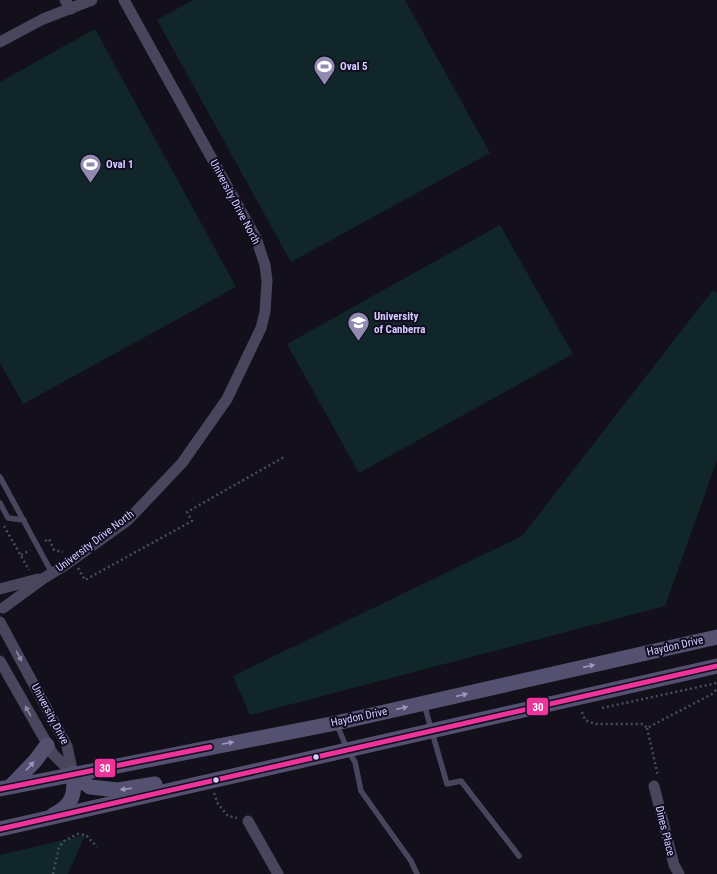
<svg xmlns="http://www.w3.org/2000/svg" width="717" height="874" font-family="'Roboto Condensed',sans-serif">
	<rect width="100%" height="100%" fill="#13101c"/>
	<!-- green -->
	<g fill="#102628">
		<polygon points="193,0 405,0 490,153 291,262 157,20"/>
		<polygon points="95,29 236,287 23,404 0,363 0,82"/>
		<polygon points="500,225 573,354 359,473 287,344"/>
		<polygon points="713,290 717,293 717,460 665,606 250,715 233,676 522,536"/>
		<polygon points="85,835 68,874 0,874 0,855"/>
	</g>
	<g fill="none" stroke-linecap="round" stroke-linejoin="round">
		<!-- path -->
		<g stroke="#434e5d" stroke-width="2.5" stroke-dasharray="2 3" stroke-linecap="butt">
			<polyline points="4,526 29,570"/>
			<polyline points="45,541 49,539 54,550 63,552"/>
			<polyline points="21,555 30,550"/>
			<polyline points="78,568 85,580 192,521 187,512 284,457"/>
			<polyline points="602,708 717,683"/>
			<polyline points="582,712 585,720 595,724 643,724 647,728 712,694 717,689"/>
			<polyline points="647,728 658,776"/>
			<polyline points="214,793 218,804 228,816 237,818"/>
			<polyline points="53,874 59,847 64,841 78,834 86,835 97,847"/>
		</g>
		<!-- service -->
		<g stroke="#48455d" stroke-width="5.5">
			<polyline points="0,477 52,573"/>
			<polyline points="0,503 8,518 24,520"/>
			<polyline points="424,704 447,784 461,781 519,856"/>
			<polyline points="337,725 348,751 355,762 361,791 411,861 417,874"/>
		</g>
		<!-- minor -->
		<g stroke="#48455d" stroke-width="11">
			<polyline points="65,0 71,9"/>
			<polyline points="0,42 43,19 92,0"/>
			<polyline points="0,589 38,579"/>
			<polyline points="3,608 44,578 64,566 128,520 182,463 227,399 261,328 265,312 267,281 265,265 256,238 124,0"/>
			<polyline points="0,622 67,746 73,774"/>
			<polyline points="0,661 53,754 73,774"/>
			<polyline points="654,786 674,865 679,874"/>
			<polyline points="248,821 278,874"/>
		</g>
		<!-- secondary -->
		<g stroke="#545170" stroke-width="15">
			<polyline points="73,774 90,787 118,790 155,784"/>
			<polyline points="11,786 35,761 47,745"/>
			<polyline points="0,789 336,723 717,637"/>
			<path d="M53 815C72 806 76 794 73 774"/>
			<polyline points="0,829 717,666"/>
		</g>
		<defs>
			<g id="bus-1">
				<polyline points="0,789 210,747"/>
				<polyline points="0,829 717,666"/>
			</g>
		</defs>
		<!-- bus-1 casing -->
		<use href="#bus-1" stroke="#110c20" stroke-width="8"/>
		<!-- bus-1 -->
		<use href="#bus-1" stroke="#ef339a" stroke-width="5"/>
	</g>
	<!-- one-way arrows -->
	<defs><path id="oneway-solid" d="M-6-.8H1V-3.2L6.5 0L1 3.2V.8H-6Z"/></defs>
	<g fill="#8e88ae">
		<use href="#oneway-solid" transform="translate(19 656) rotate(62)"/>
		<use href="#oneway-solid" transform="translate(28 711) rotate(-119)"/>
	</g>
	<g fill="#9b95bf">
		<use href="#oneway-solid" transform="translate(589 666) rotate(-13)"/>
		<use href="#oneway-solid" transform="translate(462 695) rotate(-13)"/>
		<use href="#oneway-solid" transform="translate(402 708) rotate(-13)"/>
		<use href="#oneway-solid" transform="translate(228 743) rotate(-11)"/>
		<use href="#oneway-solid" transform="translate(30 766) rotate(-47)"/>
		<use href="#oneway-solid" transform="translate(126 789) rotate(173)"/>
	</g>
	<!-- icons -->
	<defs>
		<symbol id="stadium-pin" viewBox="-11 -11 22 30"><path d="M0 17L-7.5 6A9.5 9.5 0 1 1 7.5 6Z" fill="#918ab0" stroke="#110c20"/><path d="M0-5a6.5 5 0 1 0 0 10a6.5 5 0 1 0 0-10ZM-3.5-1.8h7v3.6h-7Z" fill="#fff"/></symbol>
		<symbol id="university-pin" viewBox="-11 -11 22 30"><path d="M0 17L-7.5 6A9.5 9.5 0 1 1 7.5 6Z" fill="#918ab0" stroke="#110c20"/><path d="M0-5L7-2L0 1L-7-2ZM-4 1L0 2.5L4 1V4Q0 6-4 4Z" fill="#fff"/></symbol>
	</defs>
	<g fill-rule="evenodd">
		<use href="#stadium-pin" x="312" y="54" width="25" height="34"/>
		<use href="#stadium-pin" x="78" y="152" width="25" height="34"/>
		<use href="#university-pin" x="346" y="310" width="25" height="34"/>
	</g>
	<!-- markers -->
	<g fill="#d5ccff" stroke="#110c20" stroke-width="1.5">
		<circle cx="316" cy="757" r="3.5"/>
		<circle cx="216" cy="780" r="3.5"/>
	</g>
	<g text-anchor="middle" dominant-baseline="central" stroke-width="4" stroke-linejoin="round" paint-order="stroke">
		<!-- poi labels -->
		<g font-size="11" font-weight="bold" fill="#d5ccff" stroke="#110c20" text-anchor="start">
			<text x="340" y="66">Oval 5</text>
			<text x="106" y="164">Oval 1</text>
			<text x="374" y="316">University<tspan x="374" dy="13">of Canberra</tspan></text>
		</g>
		<!-- street labels -->
		<g font-size="11" fill="#d5ccff" stroke="#110c20">
			<text transform="translate(235 202) rotate(62)">University Drive North</text>
			<text transform="translate(95 541) rotate(-37)">University Drive North</text>
			<text transform="translate(675 646) rotate(-13)">Haydon Drive</text>
			<text transform="translate(50 714) rotate(62)">University Drive</text>
			<text transform="translate(359 717) rotate(-12)">Haydon Drive</text>
			<text transform="translate(665 831) rotate(76)">Dines Place</text>
		</g>
	</g>
	<g stroke="#110c20" stroke-width="1.5">
		<rect x="526" y="697" width="23" height="19" rx="4" fill="#ef339a"/>
		<rect x="94" y="758" width="22" height="20" rx="4" fill="#ef339a"/>
	</g>
	<g font-size="11" text-anchor="middle" font-weight="bold" fill="#fff">
		<text x="538" y="711">30</text>
		<text x="105" y="772">30</text>
	</g>
</svg>
